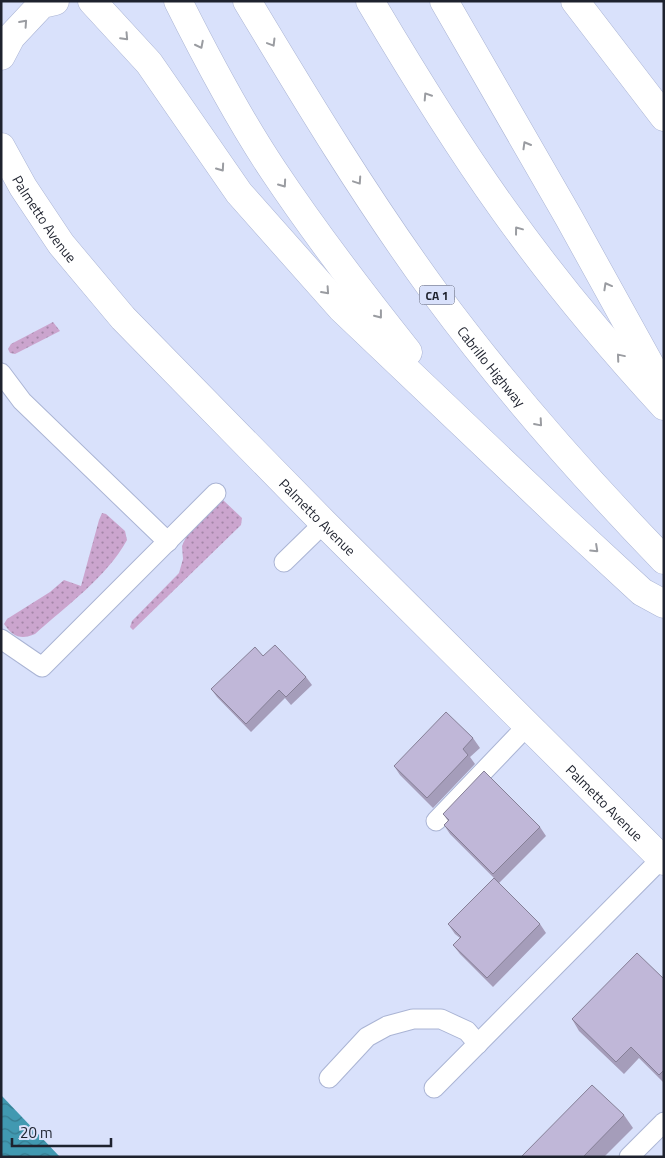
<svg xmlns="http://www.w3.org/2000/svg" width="665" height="1158" font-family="'Titillium Web',sans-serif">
	<defs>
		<pattern id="grass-dots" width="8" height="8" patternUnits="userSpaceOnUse" patternTransform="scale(1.25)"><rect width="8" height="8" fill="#cba5ce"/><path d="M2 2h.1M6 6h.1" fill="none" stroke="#a486a8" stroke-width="1.8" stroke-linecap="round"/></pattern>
		<pattern id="water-waves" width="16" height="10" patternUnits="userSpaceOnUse" patternTransform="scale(1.25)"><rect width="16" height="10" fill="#4199b1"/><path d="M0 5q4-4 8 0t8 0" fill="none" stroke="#367c90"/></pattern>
	</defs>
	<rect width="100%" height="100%" fill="#d9e1fb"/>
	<!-- grass -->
	<g fill="url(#grass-dots)">
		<polygon points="53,322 60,331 15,354 10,353 8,349 11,344"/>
		<polygon points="223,500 242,518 241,525 133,630 130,627 132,621 179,573 183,559 182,546 187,535"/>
		<path d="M102 513 106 514 125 531 127 540C107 577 66 606 35 634 21 640 13 637 4 624L7 619 50 592 64 580 81 586 99 520Z"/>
	</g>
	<!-- water -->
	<polygon fill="url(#water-waves)" points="1,1095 60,1157 1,1157"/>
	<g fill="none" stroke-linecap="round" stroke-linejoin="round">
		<defs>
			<g id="lane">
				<polyline points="1,373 22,401 168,542"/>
				<polyline points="284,562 324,523"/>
				<polyline points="1,639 42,667 216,493"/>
				<polyline points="436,821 527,726"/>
				<polyline points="329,1078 367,1037 387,1026 413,1019 441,1019 467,1031 478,1044"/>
				<polyline points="434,1088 661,859"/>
				<polyline points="629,1157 664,1122"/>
			</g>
			<g id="secondary">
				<polyline points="575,1 664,117"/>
				<path id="s1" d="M1 147 23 187 61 244 123 318 324 523 664 861"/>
			</g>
			<g id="highway">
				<polyline points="92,1 149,63 239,193 341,308 564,520 642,592 664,604"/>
				<path d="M178 1C207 59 237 116 273 170 315 233 361 293 408 352"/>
				<path id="s2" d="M247 1C307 101 367 200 435 293 505 388 583 476 664 560"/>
				<path d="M370 1C412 72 455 142 503 209 552 278 607 344 664 406"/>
				<polyline points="444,1 569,218 664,390"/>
				<polyline points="1,56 11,37 42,4 55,1"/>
			</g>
		</defs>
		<!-- lane casing -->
		<use href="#lane" stroke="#aab4d4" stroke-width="21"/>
		<!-- secondary casing -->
		<use href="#secondary" stroke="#aab4d4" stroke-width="29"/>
		<!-- highway casing -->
		<use href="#highway" stroke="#aab4d4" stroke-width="29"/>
		<!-- lane -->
		<use href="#lane" stroke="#fff" stroke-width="19"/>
		<!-- secondary -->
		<use href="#secondary" stroke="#fff" stroke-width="28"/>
		<!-- highway -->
		<use href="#highway" stroke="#fff" stroke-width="28"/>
	</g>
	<!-- wall -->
	<g fill="#a59dba">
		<polygon points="263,656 306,677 312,685 291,705 285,698 251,732 217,697 211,689"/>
		<polygon points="473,738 480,748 470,757 475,764 433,808 400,775 394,766"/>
		<polygon points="443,814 540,827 546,836 499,883 450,834 444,825 448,821"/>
		<polygon points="448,924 540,924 546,933 493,987 460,954 453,945 460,938 455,934"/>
		<polygon points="664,979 664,1083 639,1058 624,1074 579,1031 572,1019"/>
		<polygon points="624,1115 633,1128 604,1157 521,1157"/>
	</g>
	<!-- building -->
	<g fill="#c0b7d8" stroke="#868097">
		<polygon points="275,645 306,677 286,697 279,690 246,724 211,689 255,647 263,656"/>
		<polygon points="446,712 473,738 463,749 468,755 427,798 394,766"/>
		<polygon points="484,771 540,827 493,874 444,825 449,820 443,814"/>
		<polygon points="494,878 540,924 487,978 453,945 461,937 448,924"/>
		<polygon points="637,953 664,979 664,1070 659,1075 631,1047 616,1062 572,1019"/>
		<polygon points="592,1085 624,1115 583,1157 521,1157"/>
	</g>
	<!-- one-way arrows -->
	<defs><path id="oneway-chevron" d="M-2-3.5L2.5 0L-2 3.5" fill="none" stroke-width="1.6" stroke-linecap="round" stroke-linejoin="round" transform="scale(1.25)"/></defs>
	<g stroke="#9a9ca1">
		<use href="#oneway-chevron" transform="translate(24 23) rotate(-48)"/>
		<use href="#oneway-chevron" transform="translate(125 37) rotate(47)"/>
		<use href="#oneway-chevron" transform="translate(272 43) rotate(59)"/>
		<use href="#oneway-chevron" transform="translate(200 45) rotate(63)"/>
		<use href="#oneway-chevron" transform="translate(427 96) rotate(-123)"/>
		<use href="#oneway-chevron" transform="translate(526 145) rotate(-120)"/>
		<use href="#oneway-chevron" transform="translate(221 168) rotate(55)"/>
		<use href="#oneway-chevron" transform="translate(358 181) rotate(56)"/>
		<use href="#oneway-chevron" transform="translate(283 184) rotate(55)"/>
		<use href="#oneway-chevron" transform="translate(518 230) rotate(-127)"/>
		<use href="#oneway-chevron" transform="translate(607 286) rotate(-119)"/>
		<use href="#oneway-chevron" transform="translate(326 291) rotate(48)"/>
		<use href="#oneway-chevron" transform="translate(379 315) rotate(52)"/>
		<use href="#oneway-chevron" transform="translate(620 357) rotate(-130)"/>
		<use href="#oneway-chevron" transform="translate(539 423) rotate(49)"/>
		<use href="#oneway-chevron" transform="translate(595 549) rotate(43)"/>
	</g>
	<g text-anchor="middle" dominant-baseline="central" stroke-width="5" stroke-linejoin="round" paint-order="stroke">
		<!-- shield labels -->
		<rect fill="#d9e1fb" stroke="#565b6c" stroke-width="1" x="419.5" y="285.5" width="35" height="19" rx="4"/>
		<g font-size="12" font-weight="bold" fill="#1e222e">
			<text x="437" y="295">CA 1</text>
		</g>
		<!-- street labels -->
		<g font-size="14" fill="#1e222e" stroke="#d9e1fb">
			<text stroke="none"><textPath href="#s1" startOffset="84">Palmetto Avenue</textPath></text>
			<text stroke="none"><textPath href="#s2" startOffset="440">Cabrillo Highway</textPath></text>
			<text stroke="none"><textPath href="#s1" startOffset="489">Palmetto Avenue</textPath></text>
			<text stroke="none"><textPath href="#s1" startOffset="894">Palmetto Avenue</textPath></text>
		</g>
	</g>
	<!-- border -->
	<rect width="665" height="1158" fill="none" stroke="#1e222e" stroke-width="5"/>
	<!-- scale -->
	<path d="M12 1138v8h99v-8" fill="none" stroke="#1e222e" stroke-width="2.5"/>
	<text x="20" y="1138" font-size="15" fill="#1e222e" stroke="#d9e1fb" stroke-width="4" paint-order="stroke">20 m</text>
</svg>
